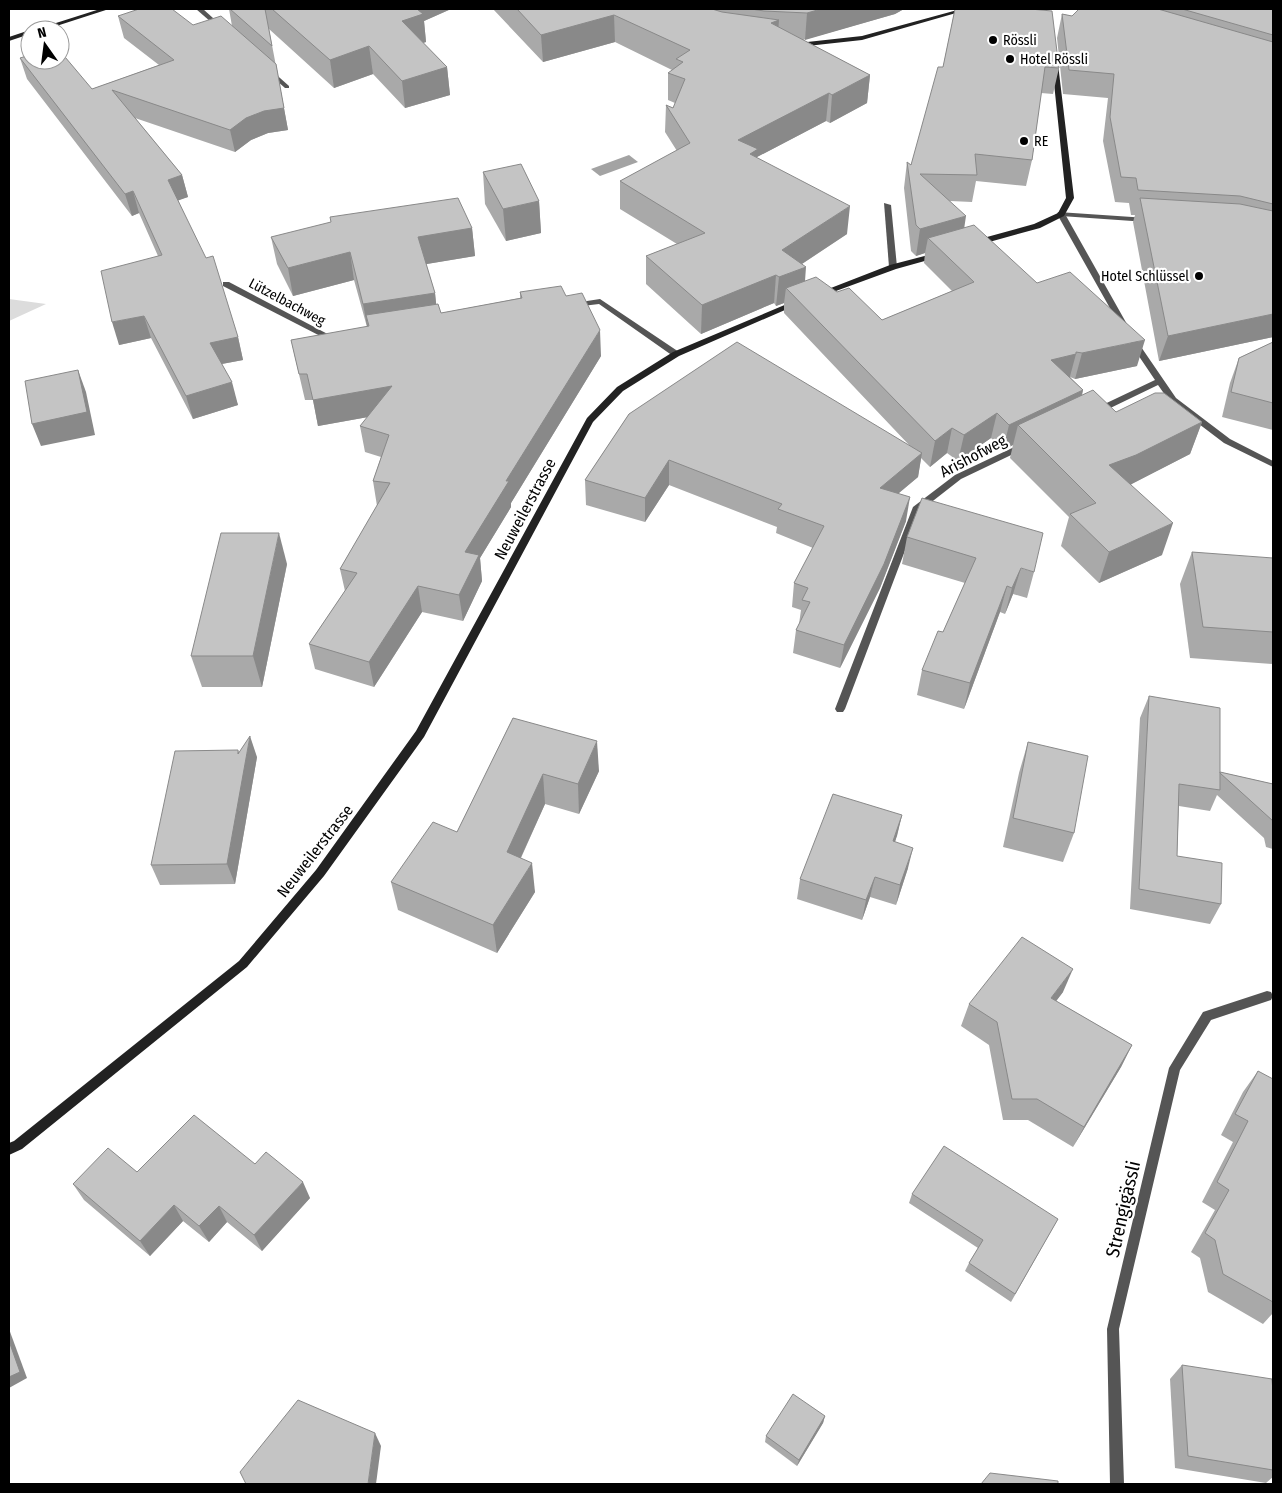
<svg xmlns="http://www.w3.org/2000/svg" width="1282" height="1493" font-family="'Fira Sans Condensed',sans-serif">
	<rect width="100%" height="100%" fill="#fff"/>
	<!-- green -->
	<polygon fill="#dcdcdc" points="9,299 46,304 9,321"/>
	<!-- water -->
	<polygon fill="#a3a3a3" points="629,155 638,162 600,176 591,169"/>
	<g fill="none" stroke-linecap="round" stroke-linejoin="round">
		<!-- lane -->
		<g fill="#555" fill-rule="evenodd">
			<polygon points="196,9 203,9 223,27 223,29 219,29"/>
			<polygon points="267,70 271,70 289,86 289,88 285,88 267,72"/>
			<polygon points="884,203 891,205 897,267 893,269 889,267"/>
			<polygon points="1058,212 1147,218 1151,220 1147,222 1061,216 1058,216"/>
		</g>
		<!-- street -->
		<g fill="#555" fill-rule="evenodd">
			<polygon points="1058,212 1064,212 1065,214 1128,326 1127,328 1124,328 1120,326 1057,214"/>
			<polygon points="223,282 229,282 339,340 335,343 332,342 223,286"/>
			<polygon points="600,299 679,352 679,356 673,356 599,304 574,307 570,305 574,303"/>
			<polygon points="1134,340 1137,341 1176,398 1230,439 1273,461 1273,467 1224,443 1170,402 1158,385 1100,413 1094,413 1094,409 1155,380 1130,343"/>
			<polygon points="1023,443 1027,446 1026,448 961,479 920,511 845,709 843,712 837,712 835,709 913,507 955,475"/>
			<polygon points="1267,991 1271,992 1273,996 1271,1000 1211,1020 1180,1070 1119,1329 1124,1484 1110,1484 1107,1329 1169,1068 1203,1012"/>
		</g>
		<!-- secondary -->
		<g fill="#222" fill-rule="evenodd">
			<polygon points="100,9 109,9 44,30 34,30"/>
			<polygon points="961,9 970,9 862,40 798,47 795,45 798,43 862,36"/>
			<polygon points="30,30 30,34 9,41 9,37"/>
			<polygon points="1055,62 1058,64 1074,198 1064,216 1040,228 982,244 976,244 976,240 1034,224 1058,213 1066,198 1052,64"/>
			<polygon points="936,253 939,253 939,257 896,269 825,295 822,295 818,293 890,265"/>
			<polygon points="794,301 797,301 801,303 679,356 623,391 593,422 424,737 324,876 247,967 22,1149 9,1155 9,1143 14,1141 239,961 316,870 416,731 587,418 617,387 673,352"/>
		</g>
	</g>
	<!-- wall -->
	<g fill="#a9a9a9">
		<polygon points="229,9 451,9 424,21 426,42 423,43 447,67 450,95 405,108 373,74 334,88 269,29 288,130 268,133 251,140 235,152 135,118 182,175 188,197 178,200 238,337 243,360 222,364 238,405 193,419 151,338 119,345 158,256 139,213 132,216 27,79 20,58 92,89 159,65 124,38 118,16 193,25 232,26"/>
		<polygon points="493,9 904,9 895,14 803,40 870,75 867,103 830,123 826,121 757,157 757,158 847,234 802,264 805,281 837,292 882,320 952,291 924,263 925,253 916,256 911,251 904,188 907,162 911,165 943,67 955,9 1059,68 1053,94 1041,93 1032,160 1026,186 976,181 972,202 950,201 964,227 1037,283 1137,366 1075,379 1070,377 1083,390 1082,396 1116,412 1202,422 1190,454 1131,484 1162,555 1099,583 1061,546 1069,517 1010,458 1013,445 1003,450 991,438 958,461 947,453 930,467 921,458 918,477 899,493 906,521 880,588 840,668 793,653 796,630 799,624 801,610 792,607 794,583 813,548 776,533 777,527 669,485 645,522 586,505 585,480 629,414 910,446 784,313 784,303 776,306 774,303 701,334 646,284 646,256 677,244 620,209 620,181 677,151 665,132 666,105 673,108 675,103 668,100 668,73 672,70 615,42 543,62"/>
		<polygon points="1079,9 1273,9 1273,337 1159,361 1133,222 1135,215 1131,215 1129,203 1115,202 1103,141 1108,98 1063,94 1057,38 1062,14 1072,16"/>
		<polygon points="483,172 539,201 541,233 506,241 485,204"/>
		<polygon points="472,228 475,256 426,264 435,293 436,304 441,313 520,298 520,292 566,296 601,356 511,503 511,507 480,558 482,581 463,621 422,612 374,687 315,669 309,644 345,591 340,569 377,506 373,481 381,457 365,452 360,426 368,417 318,426 313,400 305,400 291,340 367,327 354,280 293,296 277,264 271,237"/>
		<polygon points="1273,342 1273,430 1222,417 1230,383 1239,358"/>
		<polygon points="907,537 1034,572 1027,598 1013,594 1005,614 1000,612 964,709 917,695 922,670 943,632 965,583 902,564"/>
		<polygon points="1192,552 1273,559 1273,664 1190,658 1180,584"/>
		<polygon points="287,564 262,687 202,687 191,656"/>
		<polygon points="1149,696 1220,772 1273,784 1273,849 1266,847 1264,838 1217,795 1210,811 1179,806 1177,856 1221,904 1210,924 1130,909 1140,718"/>
		<polygon points="513,718 599,771 579,814 545,804 521,858 535,892 497,953 398,910 391,882 457,832"/>
		<polygon points="1028,742 1074,833 1063,862 1003,847 1019,773"/>
		<polygon points="239,752 257,757 235,884 160,885 151,865"/>
		<polygon points="902,815 895,842 908,868 896,905 870,897 862,920 797,899 800,879"/>
		<polygon points="1063,992 1056,1001 1132,1045 1121,1067 1073,1147 1028,1120 1003,1120 989,1045 961,1026 969,1004"/>
		<polygon points="1258,1071 1273,1302 1273,1313 1263,1324 1208,1292 1200,1258 1191,1252 1215,1210 1202,1202 1233,1142 1221,1135 1243,1092"/>
		<polygon points="255,1164 310,1198 262,1251 227,1222 209,1242 183,1221 150,1256 84,1200 73,1184 137,1172"/>
		<polygon points="912,1194 1058,1219 1011,1302 965,1271 969,1263 978,1248 909,1203"/>
		<polygon points="1182,1365 1273,1392 1273,1477 1266,1483 1175,1468 1170,1379"/>
		<polygon points="825,1416 823,1423 797,1466 765,1442 766,1436"/>
	</g>
	<!-- shaded-wall -->
	<g fill="#898989">
		<polygon points="408,9 451,9 424,21 426,42 405,48 402,21"/>
		<polygon points="821,9 904,9 895,14 805,40 807,13"/>
		<polygon points="614,15 615,42 543,62 541,35"/>
		<polygon points="779,20 777,48 771,23"/>
		<polygon points="369,46 373,74 334,88 330,60"/>
		<polygon points="276,64 288,130 268,133 251,140 235,152 230,130"/>
		<polygon points="447,67 450,95 405,108 402,81"/>
		<polygon points="870,75 867,103 830,123 832,95"/>
		<polygon points="829,93 826,121 757,157 756,177 738,140"/>
		<polygon points="182,175 188,197 174,202 168,180"/>
		<polygon points="133,191 139,213 132,216 125,194"/>
		<polygon points="539,201 541,233 506,241 503,209"/>
		<polygon points="850,206 847,234 785,275 806,267 804,295 786,288 784,303 776,306 779,277 782,250"/>
		<polygon points="966,216 962,243 928,238 925,253 916,256 920,229"/>
		<polygon points="472,228 475,256 421,265 418,237"/>
		<polygon points="350,252 354,280 293,296 288,268"/>
		<polygon points="776,275 774,303 701,334 702,305"/>
		<polygon points="435,293 438,321 366,315 369,331 368,331 363,304"/>
		<polygon points="1273,314 1273,337 1159,361 1168,336"/>
		<polygon points="144,316 151,338 119,345 112,322"/>
		<polygon points="600,330 601,356 511,503 511,507 480,558 482,581 463,621 459,595 465,552 506,481"/>
		<polygon points="238,337 243,360 216,365 210,343"/>
		<polygon points="1145,340 1137,366 1075,379 1082,353"/>
		<polygon points="1076,354 1069,380 1051,360"/>
		<polygon points="78,370 86,392 95,435 41,446 32,424"/>
		<polygon points="232,382 238,405 193,419 186,396"/>
		<polygon points="392,386 396,412 318,426 313,400"/>
		<polygon points="1083,390 1076,415 1018,425 1013,445 1003,450 1009,425"/>
		<polygon points="997,413 991,438 958,461 964,435"/>
		<polygon points="1202,422 1190,454 1126,487 1109,465"/>
		<polygon points="952,428 947,453 930,467 935,441"/>
		<polygon points="922,453 918,477 876,512 880,488"/>
		<polygon points="669,460 669,485 645,522 645,498"/>
		<polygon points="910,497 906,521 880,588 840,668 844,645"/>
		<polygon points="1173,523 1162,555 1099,583 1109,552"/>
		<polygon points="279,533 287,564 262,687 253,656"/>
		<polygon points="1021,568 1013,594 1005,614 1012,588"/>
		<polygon points="418,586 422,612 374,687 369,662"/>
		<polygon points="1007,586 1000,612 964,709 970,683"/>
		<polygon points="250,736 257,757 235,884 227,864 238,754 238,750 244,768"/>
		<polygon points="597,741 599,771 579,814 578,784"/>
		<polygon points="543,774 545,804 510,881 507,852"/>
		<polygon points="902,815 897,836 888,861 893,841"/>
		<polygon points="913,848 908,868 896,905 900,885"/>
		<polygon points="532,863 535,892 497,953 493,925"/>
		<polygon points="875,877 870,897 862,920 866,900"/>
		<polygon points="1073,969 1063,992 1041,1021 1051,998"/>
		<polygon points="1132,1045 1121,1067 1073,1147 1084,1127"/>
		<polygon points="303,1182 310,1198 262,1251 254,1235"/>
		<polygon points="174,1205 183,1221 150,1256 140,1241"/>
		<polygon points="219,1206 227,1222 209,1242 199,1226"/>
		<polygon points="9,1329 27,1378 9,1388"/>
		<polygon points="825,1416 823,1423 797,1466 799,1460"/>
		<polygon points="375,1433 381,1446 376,1484 368,1484"/>
	</g>
	<!-- building -->
	<g fill="#c4c4c4" stroke="#898989">
		<polygon points="139,9 172,9 193,25 221,16 276,64 284,108 264,111 246,118 230,130 112,90 182,175 168,180 206,258 213,256 238,337 210,343 232,382 186,396 144,316 112,322 101,271 162,255 133,191 125,194 20,58 30,55 30,60 60,60 60,51 92,89 174,60 118,16"/>
		<polygon points="230,9 265,9 272,46"/>
		<polygon points="272,9 417,9 423,14 402,21 447,67 402,81 369,46 330,60"/>
		<polygon points="517,9 712,9 722,12 779,20 771,23 870,75 832,95 829,93 738,140 758,149 750,154 850,206 782,250 806,267 779,277 776,275 702,305 646,256 705,233 620,181 690,143 666,105 673,108 685,79 668,73 683,62 676,59 690,50 614,15 541,35"/>
		<polygon points="751,9 821,9 807,13 764,11"/>
		<polygon points="955,9 1030,9 1052,11 1059,68 1045,67 1032,160 975,154 977,175 920,174 966,216 920,229 916,225 907,162 911,165 938,67 943,67"/>
		<polygon points="1079,9 1158,9 1273,42 1273,204 1240,196 1138,190 1136,178 1121,177 1110,117 1114,74 1069,70 1062,14 1072,16"/>
		<polygon points="1182,9 1273,9 1273,35"/>
		<polygon points="521,164 539,201 503,209 483,172"/>
		<polygon points="458,198 472,228 418,237 435,293 363,304 350,252 288,268 271,237 331,222 330,217"/>
		<polygon points="1140,198 1240,204 1273,211 1273,314 1168,336"/>
		<polygon points="974,225 1037,283 1070,272 1145,340 1082,353 1076,352 1076,354 1051,360 1083,390 1009,425 997,413 964,435 952,428 935,441 786,288 816,277 837,292 849,288 882,320 974,282 928,238"/>
		<polygon points="561,286 566,296 582,293 600,330 506,481 509,481 465,552 479,555 459,595 418,586 369,662 309,644 357,573 340,569 390,483 373,481 389,435 360,426 392,386 313,400 307,374 299,374 291,340 369,326 366,315 438,304 441,313 522,298 520,292"/>
		<polygon points="737,342 922,453 880,488 910,497 884,564 844,645 796,630 810,602 802,600 808,588 794,583 824,526 778,509 782,504 669,460 645,498 585,480 629,414"/>
		<polygon points="1273,342 1273,403 1231,392 1239,358"/>
		<polygon points="78,370 87,412 32,424 25,381"/>
		<polygon points="1093,390 1116,412 1155,393 1164,393 1202,422 1136,455 1109,465 1173,523 1109,552 1070,514 1096,503 1018,425"/>
		<polygon points="922,498 1043,533 1034,572 1021,568 1012,588 1007,586 970,683 922,670 938,631 943,632 976,558 907,537"/>
		<polygon points="221,533 279,533 253,656 191,656"/>
		<polygon points="1192,552 1273,558 1273,632 1203,627"/>
		<polygon points="1149,696 1220,708 1220,790 1179,784 1177,856 1222,863 1221,904 1139,889"/>
		<polygon points="513,718 597,741 578,784 543,774 507,852 532,863 493,925 391,882 433,822 457,832"/>
		<polygon points="250,736 227,864 151,865 175,751 238,750 238,754"/>
		<polygon points="1028,742 1088,756 1074,833 1013,818"/>
		<polygon points="1220,772 1273,784 1273,821 1220,773"/>
		<polygon points="833,794 902,815 893,841 913,848 900,885 875,877 866,900 800,879"/>
		<polygon points="1022,937 1073,969 1051,998 1132,1045 1084,1127 1037,1099 1012,1099 997,1022 969,1004"/>
		<polygon points="1258,1071 1273,1079 1273,1302 1223,1274 1215,1240 1205,1233 1229,1190 1217,1182 1248,1121 1235,1114"/>
		<polygon points="194,1115 255,1164 266,1152 303,1182 254,1235 219,1206 199,1226 174,1205 140,1241 73,1184 108,1148 137,1172"/>
		<polygon points="944,1146 1058,1219 1015,1294 969,1263 983,1240 912,1194"/>
		<polygon points="9,1341 20,1372 9,1377"/>
		<polygon points="1182,1365 1272,1379 1273,1392 1273,1470 1188,1456"/>
		<polygon points="793,1394 825,1416 799,1460 766,1436"/>
		<polygon points="298,1400 375,1433 368,1484 246,1484 240,1472"/>
		<polygon points="990,1473 1058,1481 1058,1484 981,1484"/>
	</g>
	<!-- markers -->
	<g fill="#000" stroke="#fff" stroke-width="2">
		<circle cx="993" cy="40" r="5"/>
		<circle cx="1010" cy="59" r="5"/>
		<circle cx="1024" cy="141" r="5"/>
		<circle cx="1199" cy="276" r="5"/>
	</g>
	<g text-anchor="middle" dominant-baseline="central" stroke-width="4.5" stroke-linejoin="round" paint-order="stroke">
		<!-- far-poi labels -->
		<g font-size="14" fill="#000" stroke="#fff" text-anchor="start">
			<text x="1003" y="40">Rössli</text>
			<text x="1020" y="59">Hotel Rössli</text>
			<text x="1034" y="141">RE</text>
			<text x="1189" y="276" text-anchor="end">Hotel Schlüssel</text>
		</g>
		<!-- far-street labels -->
		<g font-size="14" fill="#000" stroke="#fff">
			<text transform="translate(287 302) rotate(28)">Lützelbachweg</text>
		</g>
		<!-- street labels -->
		<g font-size="16" fill="#000" stroke="#fff">
			<text transform="translate(973 456) rotate(-28)">Arishofweg</text>
			<text transform="translate(525 509) rotate(-62)">Neuweilerstrasse</text>
			<text transform="translate(315 851) rotate(-52)">Neuweilerstrasse</text>
		</g>
		<!-- near-street labels -->
		<g font-size="19" fill="#000" stroke="#fff">
			<text transform="translate(1123 1209) rotate(-77)">Strengigässli</text>
		</g>
	</g>
	<!-- border -->
	<rect width="1282" height="1493" fill="none" stroke="#000000" stroke-width="20"/>
	<!-- north arrow -->
	<g transform="translate(45 45) rotate(346)"><circle r="24" fill="#ffffff" stroke="#999999"/>
	<path d="M0-4L9 19L0 12L-9 19Z" fill="#000000"/>
	<text y="-8" font-size="14" font-weight="bold" text-anchor="middle" fill="#000000">N</text>
	</g>
</svg>
